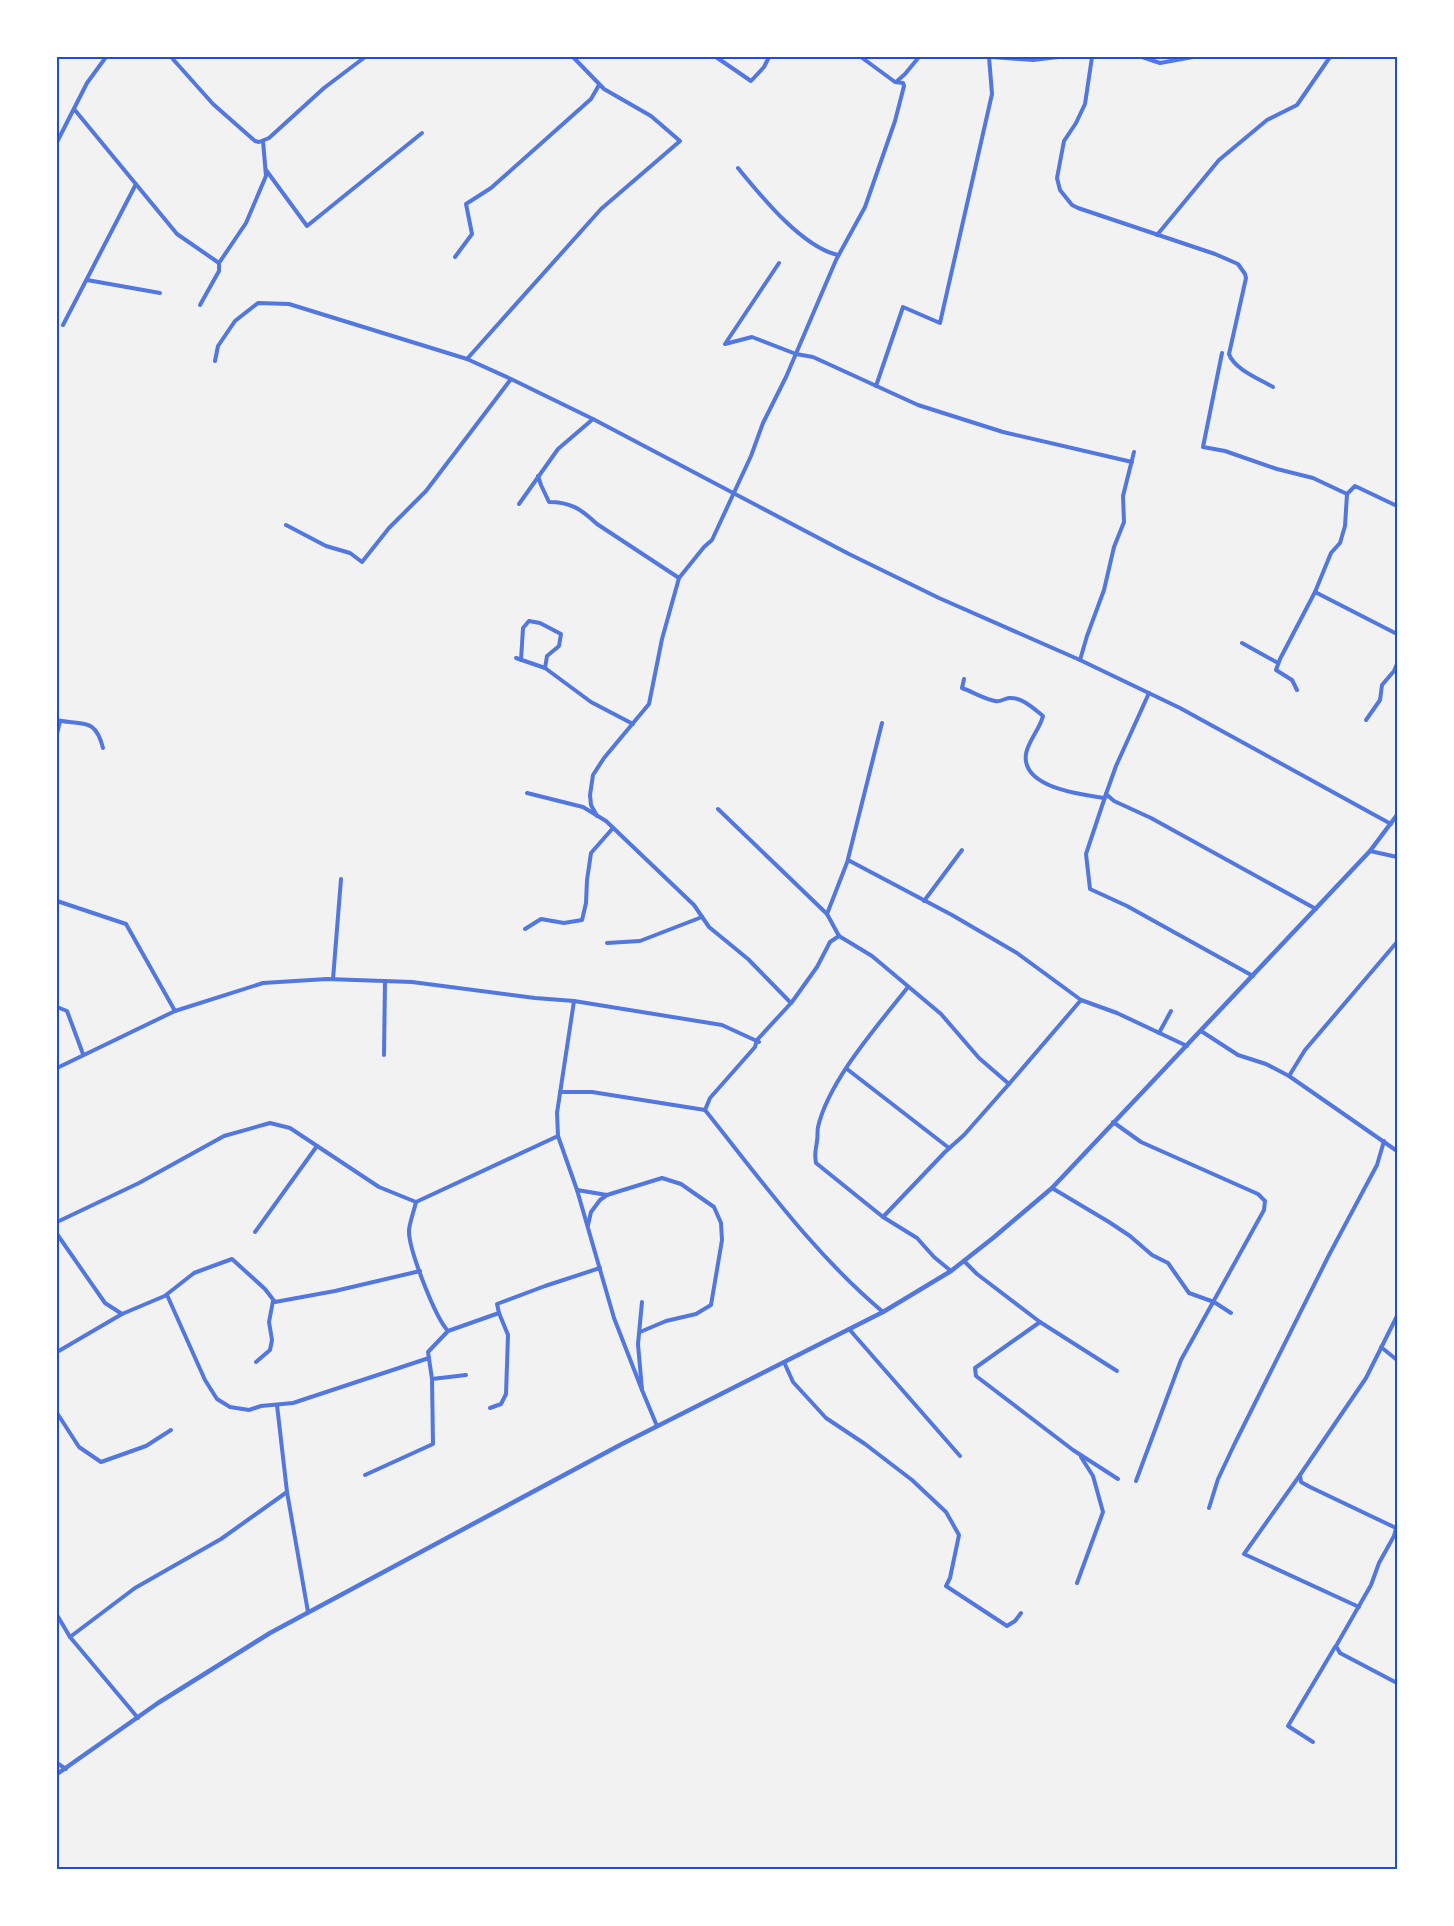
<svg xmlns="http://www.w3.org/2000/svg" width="1454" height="1926" font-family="Poppins,sans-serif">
	<rect width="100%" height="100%" fill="#f2f2f2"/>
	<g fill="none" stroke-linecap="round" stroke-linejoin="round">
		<!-- minor -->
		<g stroke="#5277de" stroke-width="4">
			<polyline points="171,57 213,104 255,141 259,142 269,138 324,88 365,57"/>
			<polyline points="573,57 604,89 651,116 680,141 601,209 467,359 511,379 593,419 849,554 939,598 1080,660 1180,708 1391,824"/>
			<polyline points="716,57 751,81 764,67 769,57"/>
			<polyline points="992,57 1033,60 1058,57"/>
			<path d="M1092 57 1085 104 1076 123 1064 141 1057 178 1060 190 1072 205 1078 208 1215 254 1238 264 1245 274 1246 278 1229 354C1234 369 1259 379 1273 387"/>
			<polyline points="1142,57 1160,63 1193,57"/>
			<polyline points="896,82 905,74 919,57"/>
			<polyline points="74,109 177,234 219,263 246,223 266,176 263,141"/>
			<polyline points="57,142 87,83 106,57"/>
			<path d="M738 168C761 196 802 247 838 255"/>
			<polyline points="266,170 307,226 422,133"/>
			<polyline points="1157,235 1219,160 1267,120 1297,105 1330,57"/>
			<polyline points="455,257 472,234 466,204 491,188 591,99 599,85"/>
			<polyline points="779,263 725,344 752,337 796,354 813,357 918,405 1003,432 1132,462"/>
			<polyline points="87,280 160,293"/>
			<polyline points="200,305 219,271 219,263"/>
			<polyline points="63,325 136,184"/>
			<polyline points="1222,353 1203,447 1225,451 1277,469 1313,478 1347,494"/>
			<polyline points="215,361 218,346 235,321 258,303 289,304 467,359"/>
			<polyline points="876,386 903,307 940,323 992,94 989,57"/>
			<path d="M538 476 541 485 549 502C571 502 581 509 597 524L679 578"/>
			<polyline points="519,504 558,449 593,419"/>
			<polyline points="286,525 326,546 350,553 362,562 389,528 426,491 511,379"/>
			<polyline points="1315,592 1397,634"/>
			<polyline points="1242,643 1278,663"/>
			<polyline points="516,658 545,668 591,702 633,724"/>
			<polyline points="521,660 523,628 529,621 540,623 561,634 559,646 547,656 545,668"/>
			<polyline points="1080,660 1087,636 1104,590 1114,547 1124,522 1123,496 1134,452"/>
			<path d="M964 679 962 688C973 692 984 699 995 701 1001 702 1003 699 1009 698 1022 697 1033 708 1043 716 1040 729 1028 741 1026 754 1021 788 1083 795 1105 798"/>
			<polyline points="1297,690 1292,680 1276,670 1280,659 1315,592 1331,553 1340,543 1345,526 1347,494 1355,486 1397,506"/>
			<polyline points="1149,693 1116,766 1106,794 1114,801 1151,818 1316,909"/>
			<path d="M57 720C82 726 95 716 103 748"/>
			<polyline points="1366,720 1380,700 1382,685 1394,671 1397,664"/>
			<polyline points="57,734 60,721"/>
			<polyline points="527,793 583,807 606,821 694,905 709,927 748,959 791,1003"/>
			<polyline points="1106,794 1086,854 1090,889 1127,906 1253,976"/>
			<polyline points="718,809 827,914"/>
			<polyline points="597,816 591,805 590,795 593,775 604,758 649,704 662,639 679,578 704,547 712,540 751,456 763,423 786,377 836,260 865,207 895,121 904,86 903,83 895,82 861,57"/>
			<polyline points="1370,851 1397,857"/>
			<polyline points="848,859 882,723"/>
			<polyline points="57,901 126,924 175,1011"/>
			<polyline points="924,901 962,850"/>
			<polyline points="525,929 541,919 564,923 582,920 586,903 587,880 591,853 613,828"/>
			<polyline points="839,936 827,914 848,860 952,915 1017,953 1081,1000 1009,1084"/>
			<polyline points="607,943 640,941 702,917"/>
			<polyline points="333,979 341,879"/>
			<polyline points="1081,1000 1117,1013 1187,1046"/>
			<polyline points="574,1001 557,1113 558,1136 577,1190 614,1318 642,1390"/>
			<polyline points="57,1007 67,1011 83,1054"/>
			<polyline points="1201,1031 1238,1055 1266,1064 1289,1076 1397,1151"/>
			<polyline points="1159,1033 1171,1011"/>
			<polyline points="384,1055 385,981"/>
			<polyline points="57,1068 175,1011 263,983 327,979 412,982 535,998 574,1001 722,1025 759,1042"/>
			<polyline points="847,1069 949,1148"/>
			<polyline points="1289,1076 1305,1050 1397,942"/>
			<path d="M560 1092H592L705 1110C761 1180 813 1253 883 1312"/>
			<polyline points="705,1110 710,1098 755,1047 757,1040 792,1002 817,967 830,942 839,936 872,956 941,1014 979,1058 1009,1084 964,1135 945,1152 883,1217 917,1238 934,1257 951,1271"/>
			<polyline points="1113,1122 1141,1142 1258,1194 1265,1201 1264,1210 1181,1360 1136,1481"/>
			<polyline points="1052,1188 1109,1222 1130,1236 1152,1255 1168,1263 1189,1293 1214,1302 1231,1313"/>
			<polyline points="577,1190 607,1195"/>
			<path d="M883 1217 816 1163C814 1153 816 1150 817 1141 818 1136 817 1131 818 1127 829 1080 879 1024 908 987"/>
			<polyline points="57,1222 139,1183 224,1136 270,1123 290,1128 379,1187 416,1202 558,1136"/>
			<polyline points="588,1225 591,1212 600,1200 607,1195 662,1178 681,1184 714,1207 721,1223 722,1240 711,1305 696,1314 666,1321 640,1332"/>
			<polyline points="255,1232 317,1146"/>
			<polyline points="57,1234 105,1303 122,1314"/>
			<polyline points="964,1261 977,1274 1040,1322 975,1368 976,1376 1073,1450 1118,1479"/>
			<polyline points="166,1295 194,1273 232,1259 265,1289 275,1302 335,1291 420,1271"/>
			<polyline points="642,1302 638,1344 642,1390 657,1426"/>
			<polyline points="1397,1316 1366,1378 1300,1475 1301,1482 1310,1487 1396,1528 1394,1536 1379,1563 1371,1585 1336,1646 1340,1653 1397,1683"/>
			<polyline points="1040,1322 1117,1371"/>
			<polyline points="849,1329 960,1456"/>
			<polyline points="448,1331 499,1313 497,1304 545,1286 600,1268"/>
			<polyline points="1381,1347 1397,1360"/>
			<polyline points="57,1352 122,1314 167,1295 205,1380 217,1399 230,1407 249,1410 261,1406 293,1403 429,1358"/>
			<polyline points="256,1362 270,1350 272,1340 269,1322 273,1301"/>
			<polyline points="784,1362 793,1382 826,1418 865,1444 912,1480 946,1512 959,1535 950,1578 946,1586 1007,1626 1015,1621 1021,1613"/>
			<polyline points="432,1379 466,1375"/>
			<polyline points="277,1405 287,1492 308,1612"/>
			<polyline points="490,1408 501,1404 506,1394 508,1335 499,1313"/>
			<polyline points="57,1413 79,1447 101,1462 146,1446 171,1430"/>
			<path d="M365 1475 433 1444 432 1379 428 1352 448 1331C435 1317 408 1248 409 1230 410 1221 414 1211 416 1202"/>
			<polyline points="1300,1475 1244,1554 1359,1607"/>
			<polyline points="1209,1508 1218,1479 1235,1443 1329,1255 1377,1165 1384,1141"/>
			<polyline points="1077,1583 1103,1512 1093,1476 1081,1457"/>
			<polyline points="57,1615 70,1637 138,1718"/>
			<polyline points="70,1637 135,1588 221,1539 287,1492"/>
			<polyline points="1313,1742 1288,1726 1335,1647"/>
			<polyline points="57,1763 66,1769"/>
		</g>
		<!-- tertiary -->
		<polyline stroke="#5277de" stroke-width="4.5" points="57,1774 158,1703 270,1633 620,1445 883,1312 951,1271 993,1238 1052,1188 1370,851 1397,815"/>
	</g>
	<!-- border -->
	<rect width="1454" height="1926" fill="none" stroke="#ffffff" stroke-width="117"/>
	<rect x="58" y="58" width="1338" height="1810" fill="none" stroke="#1d4ed8" stroke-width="2"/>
</svg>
